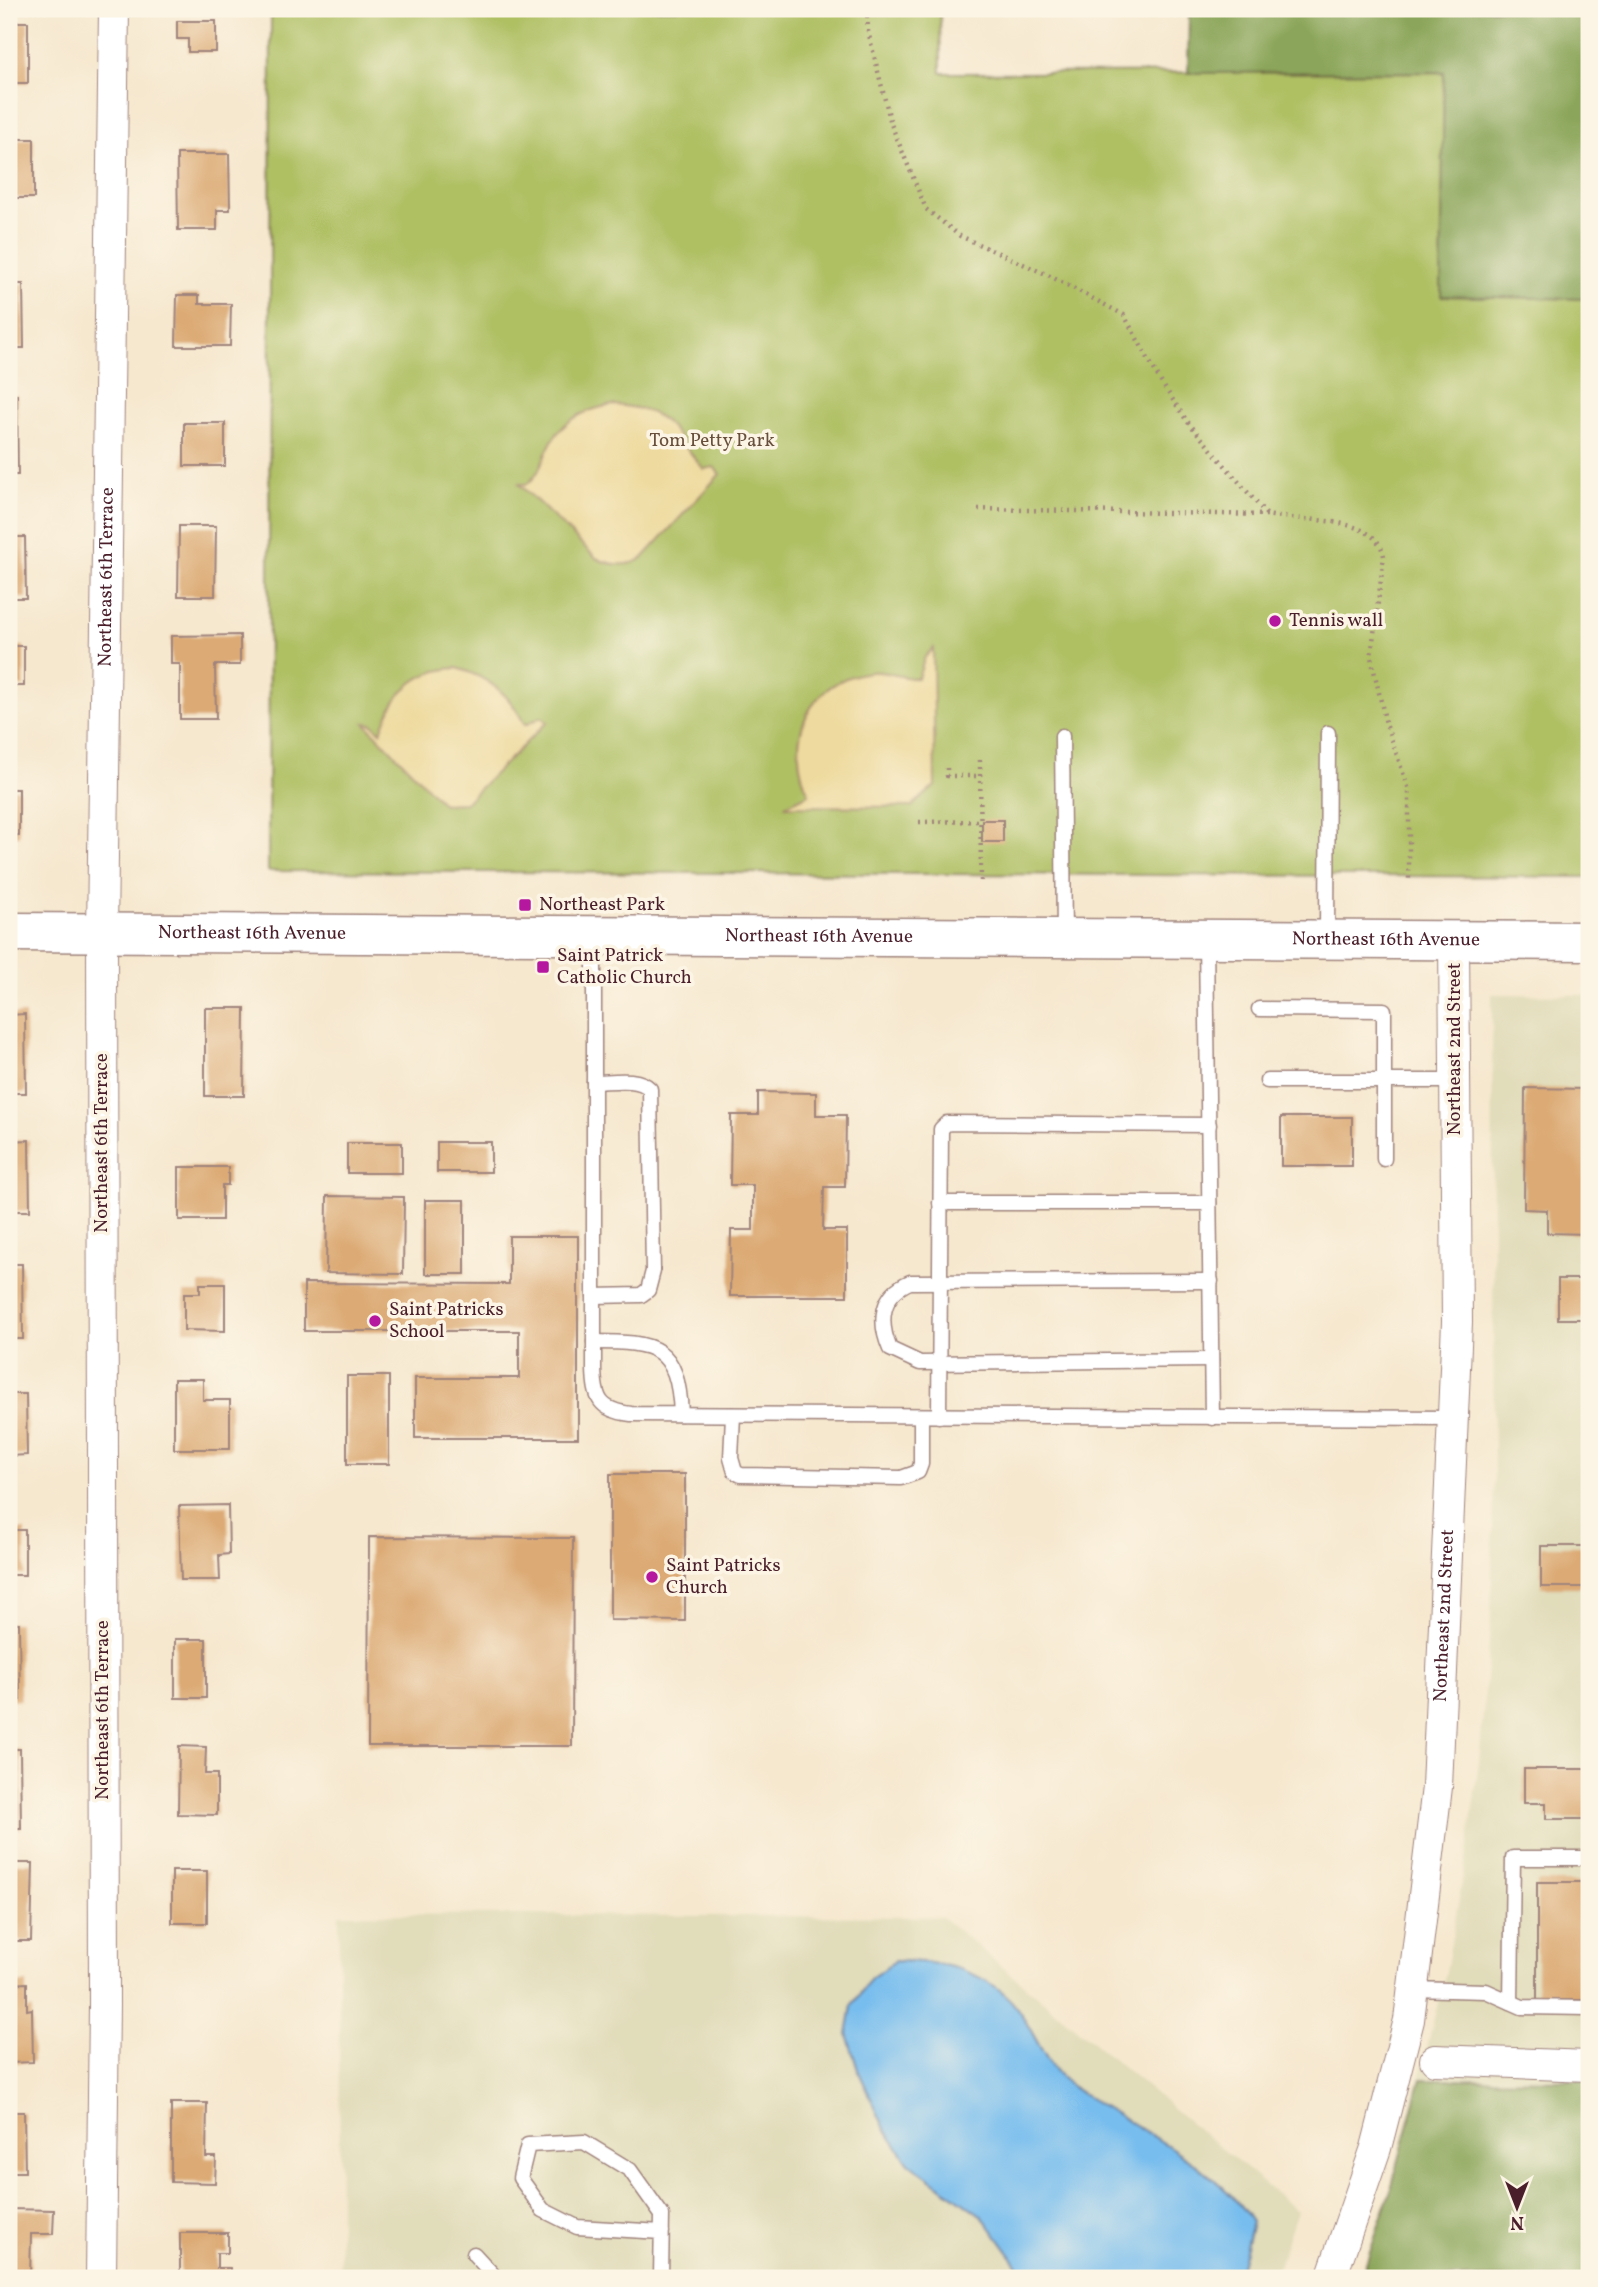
<svg xmlns="http://www.w3.org/2000/svg" width="1598" height="2287" font-family="Vollkorn,serif">
	<rect width="100%" height="100%" fill="#fcf5e5"/>
	<filter id="ink" filterUnits="userSpaceOnUse"><feTurbulence type="fractalNoise" baseFrequency=".0143" numOctaves="2"/><feDisplacementMap in="SourceGraphic" scale="14" xChannelSelector="R" yChannelSelector="G"/><feConvolveMatrix kernelMatrix="1 2 1 2 8 2 1 2 1" color-interpolation-filters="sRGB"/></filter>
	<filter id="wash" filterUnits="userSpaceOnUse"><feTurbulence type="fractalNoise" baseFrequency=".00686" numOctaves="4" result="noise"/><feDisplacementMap in="SourceGraphic" scale="28" xChannelSelector="R" yChannelSelector="G"/><feGaussianBlur stdDeviation="1.57" result="paint"/><feColorMatrix in="noise" values="0 0 0 0 0 0 0 0 0 0 0 0 0 0 0 0 0 1.4 0 .05"/><feComposite in="paint" operator="in"/></filter>
	<g filter="url(#wash)">
		<rect width="100%" height="100%" fill="#f6e8cf"/>
		<!-- built -->
		<g fill="#e1dcba">
			<polygon points="1492,994 1589,995 1589,2278 1361,2278 1391,2189 1446,1971 1467,1854 1480,1753 1491,1620 1494,1486"/>
			<polygon points="339,1914 942,1917 1297,2211 1274,2278 340,2278"/>
		</g>
		<!-- green -->
		<polygon fill="#afc064" stroke="#7c7048" stroke-width="2" points="271,9 940,9 941,73 1444,72 1441,296 1589,299 1589,877 268,871"/>
		<!-- forest -->
		<g fill="#8ba65a" stroke="#6a6242" stroke-width="2">
			<polygon points="1189,9 1589,9 1589,299 1441,296 1444,72 1188,73"/>
			<polygon points="1421,2079 1589,2080 1589,2278 1361,2278 1391,2189"/>
		</g>
		<!-- sand -->
		<g fill="#eeda9e" stroke="#9c7c64" stroke-width="2">
			<path d="M613 405C673 409 669 431 704 469L714 467 720 474 643 558C629 567 611 566 596 558L519 484H527C539 475 541 464 547 451 559 422 583 409 613 405Z"/>
			<path d="M933 648 935 786 911 807 784 806 809 794C783 741 808 679 870 672 887 670 902 679 918 678L925 657Z"/>
			<path d="M457 668C490 678 510 694 525 725L541 717 547 722 465 803 443 804 365 723 372 724 381 732C394 693 415 670 457 668Z"/>
		</g>
		<!-- water -->
		<path fill="#77bdee" stroke="#606e8c" stroke-width="2" d="M895 1961C933 1961 965 1966 996 1987 1027 2008 1038 2055 1062 2078 1074 2090 1091 2099 1106 2108 1154 2137 1222 2173 1252 2222L1238 2278H1027L982 2216 909 2163 885 2129 858 2070 847 2034 852 2006 871 1978Z"/>
		<g id="blocks">
			<!-- building -->
			<g fill="#dcaa74">
				<polygon points="177,21 216,21 216,52 188,52 188,39 177,39"/>
				<rect x="9" y="22" width="19" height="61"/>
				<polygon points="9,139 34,139 34,198 14,198 14,207 9,207"/>
				<polygon points="177,154 229,154 230,210 217,210 217,230 178,230"/>
				<polygon points="9,284 23,284 24,348 9,348"/>
				<polygon points="177,295 199,295 199,304 231,304 230,346 176,346"/>
				<polygon points="9,395 17,395 18,475 9,475"/>
				<rect x="184" y="423" width="41" height="43"/>
				<polygon points="179,526 216,526 215,596 178,596"/>
				<polygon points="9,537 25,537 26,598 9,598"/>
				<polygon points="240,635 240,665 215,665 216,719 180,719 180,664 171,664 171,636"/>
				<rect x="9" y="646" width="15" height="40"/>
				<rect x="9" y="789" width="10" height="47"/>
				<rect x="982" y="820" width="21" height="22"/>
				<polygon points="205,1008 245,1008 244,1096 205,1096"/>
				<polygon points="25,1014 26,1093 9,1093 9,1015"/>
				<polygon points="1525,1088 1589,1089 1589,1234 1547,1233 1547,1210 1524,1209"/>
				<polygon points="758,1092 816,1093 816,1115 846,1115 845,1187 824,1187 823,1230 847,1230 847,1296 730,1296 731,1230 753,1230 753,1185 730,1185 731,1115 758,1115"/>
				<rect x="1281" y="1117" width="71" height="49"/>
				<polygon points="29,1140 30,1211 9,1211 9,1141"/>
				<rect x="437" y="1142" width="54" height="30"/>
				<rect x="347" y="1143" width="55" height="30"/>
				<polygon points="179,1167 228,1167 228,1185 222,1185 222,1220 179,1220"/>
				<polygon points="327,1196 404,1197 403,1274 326,1273"/>
				<rect x="425" y="1200" width="40" height="74"/>
				<polygon points="509,1236 578,1236 578,1438 415,1438 415,1378 519,1378 519,1331 304,1331 304,1283 509,1284"/>
				<polygon points="9,1264 22,1264 23,1339 9,1339"/>
				<rect x="1558" y="1279" width="31" height="40"/>
				<polygon points="200,1284 225,1284 225,1331 184,1330 184,1293 200,1293"/>
				<rect x="347" y="1376" width="42" height="88"/>
				<polygon points="174,1379 203,1379 203,1400 230,1400 230,1449 174,1449"/>
				<polygon points="9,1394 26,1394 27,1455 9,1456"/>
				<polygon points="610,1474 685,1474 685,1621 610,1620"/>
				<polygon points="228,1505 229,1554 219,1555 220,1580 181,1580 179,1506"/>
				<rect x="9" y="1530" width="16" height="45"/>
				<polygon points="369,1537 573,1538 572,1746 368,1746"/>
				<rect x="1541" y="1546" width="48" height="41"/>
				<polygon points="9,1623 19,1623 20,1700 9,1701"/>
				<rect x="175" y="1639" width="31" height="59"/>
				<polygon points="179,1746 206,1747 205,1774 217,1774 217,1815 178,1814"/>
				<polygon points="9,1749 20,1749 21,1829 9,1829"/>
				<polygon points="1524,1769 1589,1769 1589,1819 1546,1819 1546,1803 1524,1803"/>
				<polygon points="9,1863 33,1863 31,1941 9,1941"/>
				<rect x="172" y="1871" width="35" height="52"/>
				<rect x="1537" y="1882" width="52" height="118"/>
				<polygon points="27,1983 27,2010 32,2009 33,2062 9,2063 9,1984"/>
				<polygon points="171,2103 207,2103 206,2157 216,2157 215,2183 171,2182"/>
				<polygon points="9,2112 24,2112 25,2172 9,2172"/>
				<polygon points="9,2209 54,2210 53,2234 31,2234 30,2278 9,2278"/>
				<polygon points="180,2233 228,2233 228,2253 217,2253 217,2268 230,2268 230,2278 180,2278"/>
			</g>
		</g>
	</g>
	<g filter="url(#ink)">
		<use href="#blocks" fill-opacity="0" stroke="#a0847d" stroke-width="2"/>
		<g fill="none" stroke-linecap="round" stroke-linejoin="round">
			<defs>
				<g id="lane">
					<polyline points="1062,736 1064,936"/>
					<path d="M594 937V1369C595 1399 599 1410 631 1414L1453 1418"/>
					<polyline points="1327,938 1328,733"/>
					<polyline points="1206,939 1212,1418"/>
					<polyline points="1259,1009 1384,1010 1384,1159"/>
					<polyline points="1267,1081 1455,1081"/>
					<path d="M594 1082C611 1082 638 1076 650 1089L653 1271 648 1290 641 1295 594 1296"/>
					<polyline points="940,1203 1209,1203"/>
					<path d="M1211 1281 910 1282C881 1294 878 1321 890 1349L920 1363 1211 1360"/>
					<path d="M594 1342C655 1342 678 1345 681 1414"/>
					<polyline points="733,1415 731,1458 735,1472 741,1475 901,1478 918,1472 921,1464 921,1416"/>
					<polyline points="939,1416 941,1129 947,1123 1209,1125"/>
					<polyline points="1412,1989 1486,1991 1522,2007 1589,2008"/>
					<polyline points="1511,2002 1513,1858 1589,1858"/>
					<polyline points="474,2254 496,2278"/>
					<polyline points="661,2278 662,2215 630,2170 584,2142 528,2145 520,2178 543,2210 577,2227 662,2232"/>
				</g>
				<g id="street">
					<polyline points="1435,2060 1589,2066"/>
					<path id="s1" d="M101 2278 104 2004 102 933 114 9"/>
					<path id="s2" d="M1331 2278 1376 2148 1409 2020 1437 1787 1457 1322 1454 939"/>
				</g>
				<g id="secondary">
					<path id="s3" d="M9 932 1589 941"/>
				</g>
			</defs>
			<!-- lane casing -->
			<use href="#lane" stroke="#a0847d" stroke-width="17"/>
			<!-- street casing -->
			<use href="#street" stroke="#a0847d" stroke-width="32"/>
			<!-- secondary casing -->
			<use href="#secondary" stroke="#a0847d" stroke-width="41"/>
			<!-- path -->
			<g stroke="#a0847d" stroke-width="4.5" stroke-dasharray="2 5" stroke-linecap="butt">
				<path d="M867 9 868 31 891 124 926 209 960 236 1048 275 1124 315 1161 382 1187 421 1267 515C1301 522 1376 514 1384 556L1371 657 1386 724 1409 790V880"/>
				<polyline points="978,509 1267,515"/>
				<polyline points="980,760 981,882"/>
				<polyline points="947,768 947,776 980,776"/>
				<polyline points="919,822 980,821"/>
			</g>
			<!-- lane -->
			<use href="#lane" stroke="#fff" stroke-width="14"/>
			<!-- street -->
			<use href="#street" stroke="#fff" stroke-width="30"/>
			<!-- secondary -->
			<use href="#secondary" stroke="#fff" stroke-width="38"/>
		</g>
	</g>
	<!-- markers -->
	<g fill="#b5179e" stroke="#fcf5e5" stroke-width="2.5">
		<circle cx="1275" cy="621" r="7"/>
		<rect x="518" y="898" width="14" height="14" rx="3.5"/>
		<rect x="536" y="960" width="14" height="14" rx="3.5"/>
		<circle cx="375" cy="1321" r="7"/>
		<circle cx="652" cy="1577" r="7"/>
	</g>
	<g text-anchor="middle" dominant-baseline="central" stroke-width="7" stroke-linejoin="round" paint-order="stroke">
		<!-- park labels -->
		<g font-size="19" fill="#684f3c" stroke="#fcf5e5">
			<text x="712" y="441">Tom Petty Park</text>
		</g>
		<!-- street labels -->
		<g font-size="19" fill="#4a1f2b" stroke="#fcf5e5">
			<text stroke="none"><textPath href="#s1" startOffset="1701">Northeast 6th Terrace</textPath></text>
			<text stroke="none"><textPath href="#s3" startOffset="243">Northeast 16th Avenue</textPath></text>
			<text stroke="none"><textPath href="#s3" startOffset="810">Northeast 16th Avenue</textPath></text>
			<text stroke="none"><textPath href="#s3" startOffset="1377">Northeast 16th Avenue</textPath></text>
			<text transform="translate(1455 1049) rotate(-90)">Northeast 2nd Street</text>
			<text transform="translate(102 1143) rotate(-90)">Northeast 6th Terrace</text>
			<text stroke="none"><textPath href="#s2" startOffset="676">Northeast 2nd Street</textPath></text>
			<text transform="translate(103 1710) rotate(-90)">Northeast 6th Terrace</text>
		</g>
		<!-- poi labels -->
		<g font-size="19" fill="#4a1f2b" stroke="#fcf5e5" text-anchor="start">
			<text x="1289" y="621">Tennis wall</text>
			<text x="539" y="905">Northeast Park</text>
			<text x="557" y="956">Saint Patrick<tspan x="557" dy="22">Catholic Church</tspan></text>
			<text x="389" y="1310">Saint Patricks<tspan x="389" dy="22">School</tspan></text>
			<text x="666" y="1566">Saint Patricks<tspan x="666" dy="22">Church</tspan></text>
		</g>
	</g>
	<!-- margin -->
	<rect width="1598" height="2287" fill="none" stroke="#fcf5e5" stroke-width="35"/>
	<!-- north arrow -->
	<g transform="translate(1517 2207) rotate(180)" stroke="#fcf5e5" stroke-width="5" paint-order="stroke">
	<path d="M0-5L12 26L0 18L-12 26Z" fill="#4a1f2b"/>
	<text y="-10" font-size="19" font-weight="bold" text-anchor="middle" fill="#4a1f2b">N</text>
	</g>
</svg>
